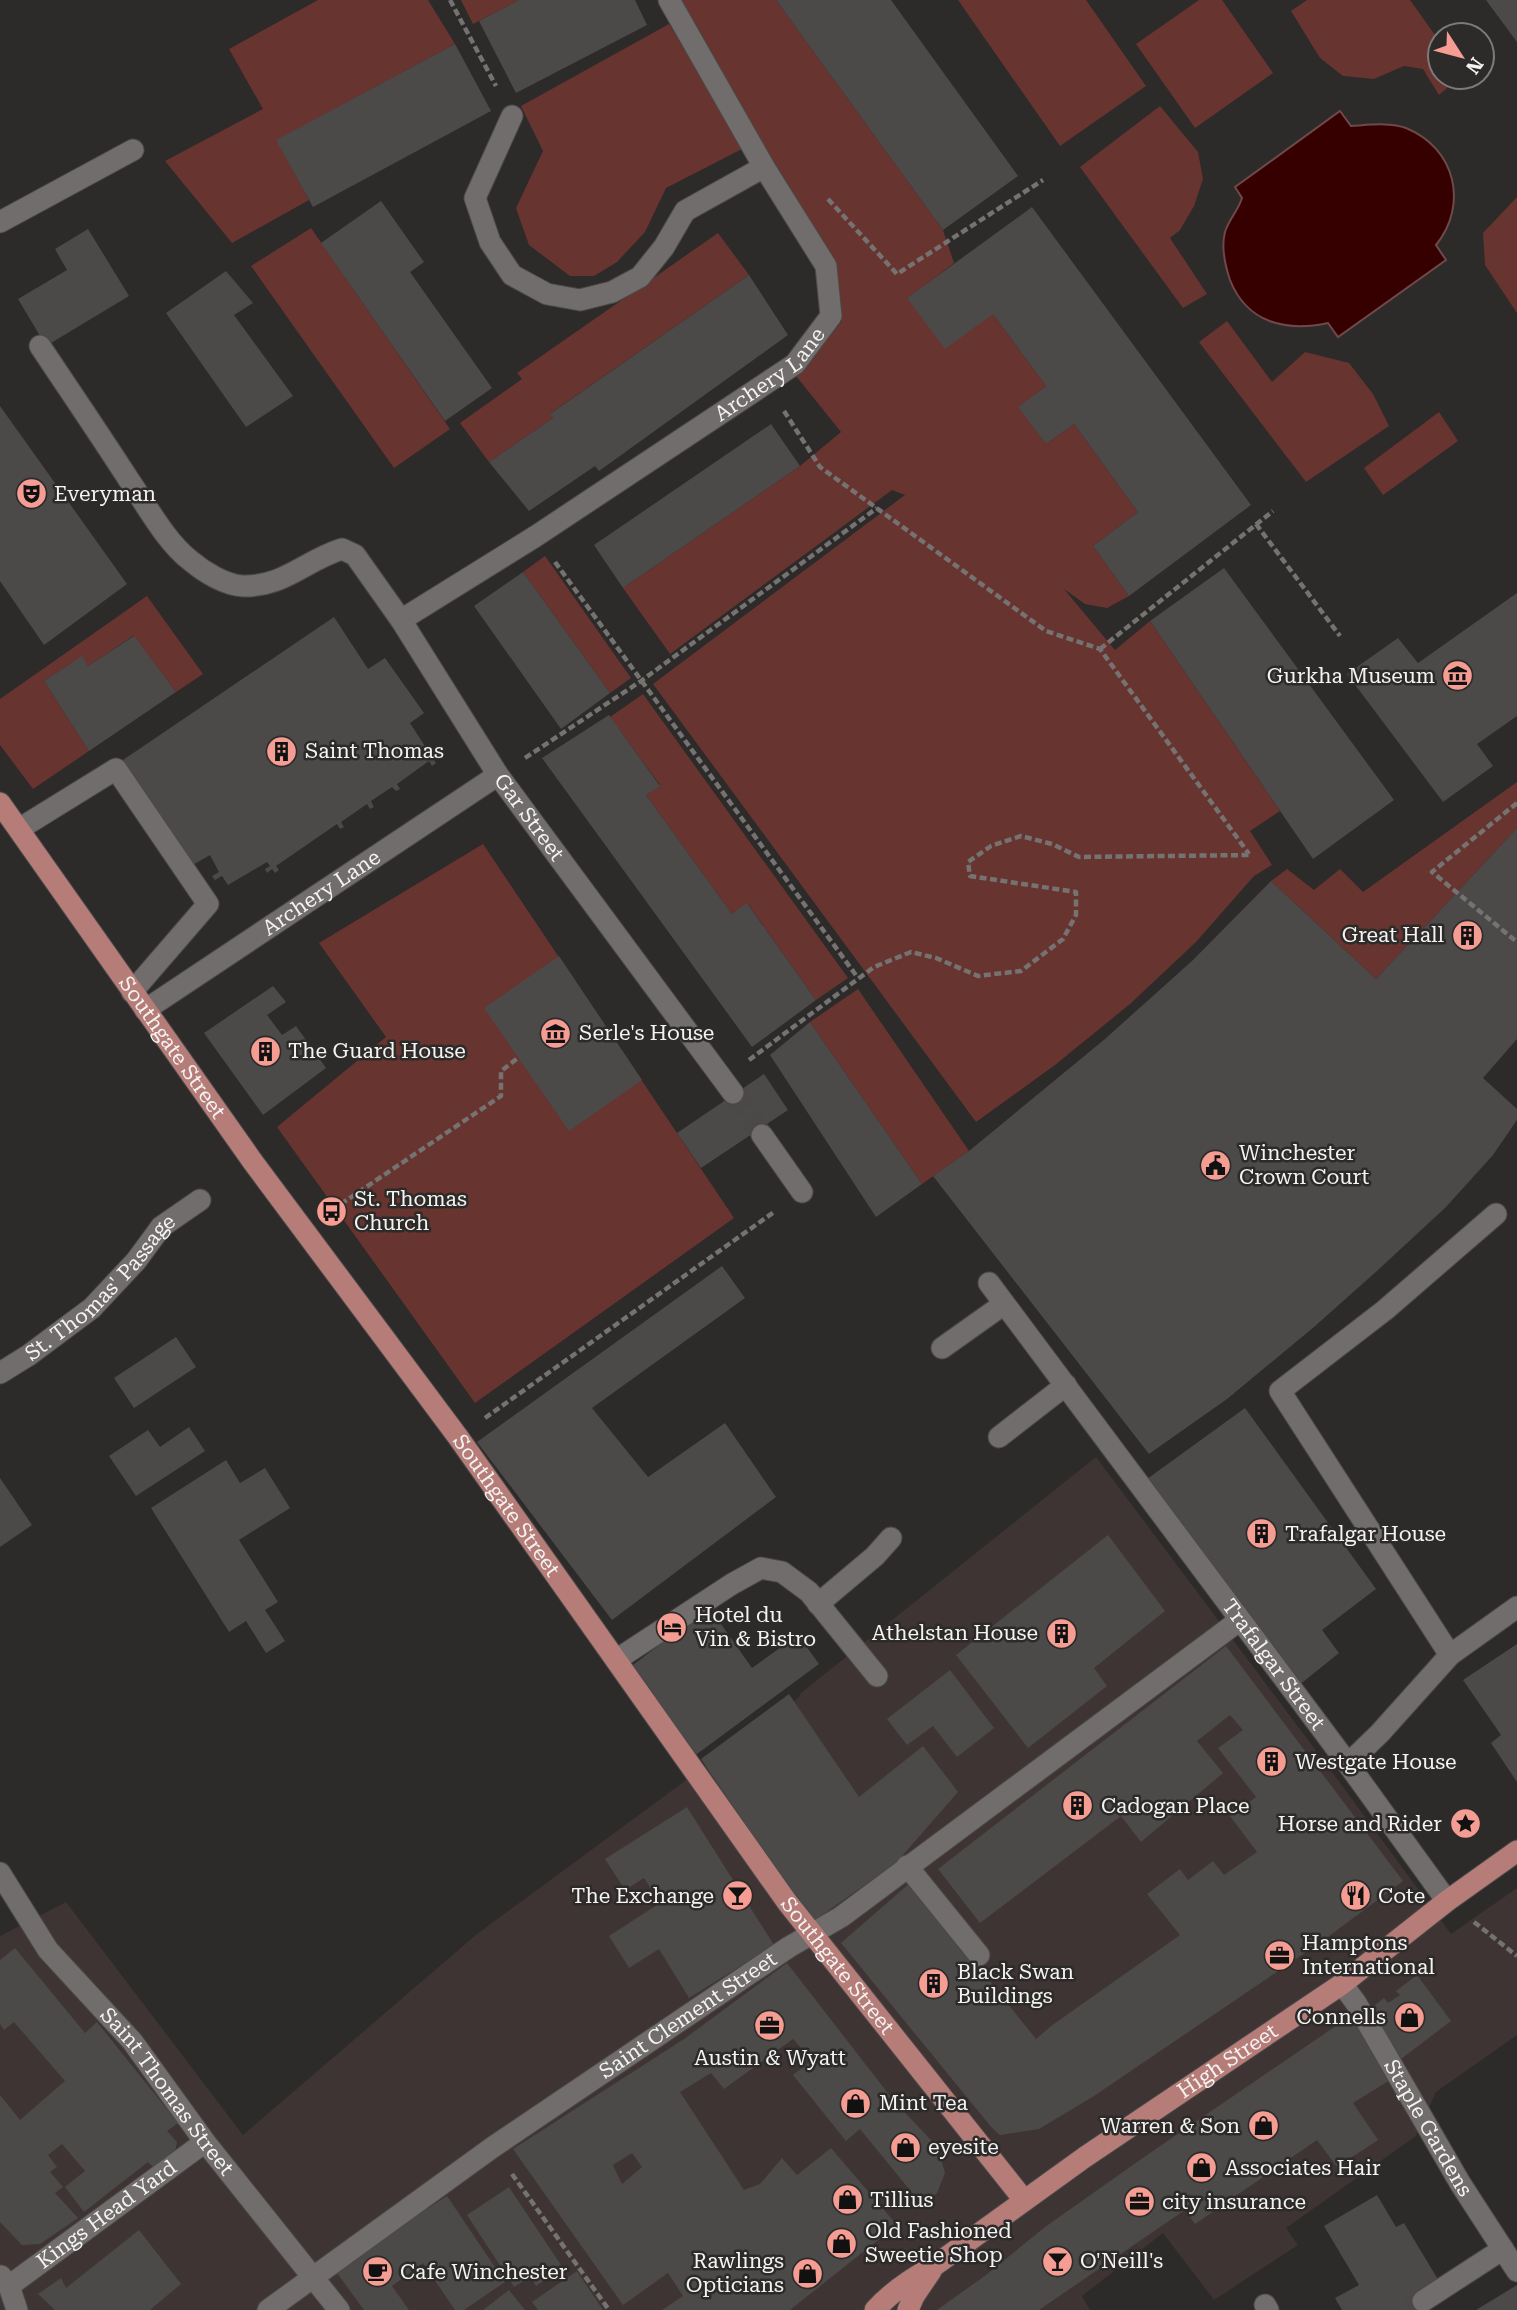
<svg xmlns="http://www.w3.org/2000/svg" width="1517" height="2310" font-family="'Roboto Serif',serif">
	<rect width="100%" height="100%" fill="#2d2a2a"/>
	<!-- built -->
	<polygon fill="#3e3433" points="1096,1457 1332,1772 1451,1934 1517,1888 1517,2035 1436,2092 1416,2136 1286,2228 1298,2245 1214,2300 1163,2233 1082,2296 1090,2310 0,2310 0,1936 66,1902 243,2135 477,1934 799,1697 801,1693"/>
	<!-- green -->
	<g fill="#68342f">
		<polygon points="318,0 428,0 455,44 277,140 309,200 232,243 165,161 263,109 229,49"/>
		<polygon points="461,0 519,0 473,24"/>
		<polygon points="678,0 776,0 943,230 954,263 908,298 993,314 1046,386 1019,407 1046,444 1074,424 1138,512 1093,546 1129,596 1107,608 1085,604 1064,589 1115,650 1150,621 1280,811 1250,831 1272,865 1254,876 1196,942 1130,1004 1055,1065 976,1122 653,684 905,495 892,490 670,654 623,588 800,466 841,432 796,376 842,321 837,269 770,164"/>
		<polygon points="958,0 1086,0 1146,86 1060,146"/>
		<polygon points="1199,0 1222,0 1273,73 1195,128 1136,44"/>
		<polygon points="1307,0 1410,0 1440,42 1440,77 1460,77 1439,95 1423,69 1404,66 1374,79 1343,76 1320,58 1291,11"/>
		<polygon points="669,24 744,148 666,188 645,232 617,262 594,276 570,276 529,245 516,208 543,151 521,106"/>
		<polygon points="1160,106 1198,152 1203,179 1194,206 1180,230 1170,238 1207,294 1183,308 1080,167"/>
		<polygon points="1517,197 1517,313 1485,265 1483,233"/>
		<polygon points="311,228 450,429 394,468 251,266"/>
		<polygon points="718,233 749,275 551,413 553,418 489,462 460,423 522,379 517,373"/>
		<polygon points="1227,321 1272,382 1305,352 1349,363 1373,394 1389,426 1306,482 1199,342"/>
		<polygon points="1439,412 1458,441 1383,495 1364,468"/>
		<polygon points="545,556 631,678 610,693 523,572"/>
		<polygon points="147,596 203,674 176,692 133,636 88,666 81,657 44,681 89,751 33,789 0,745 0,699"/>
		<polygon points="643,694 848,978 816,1000 748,904 732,914 646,795 660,785 610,717"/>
		<polygon points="1517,782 1517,828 1376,979 1271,881 1287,869 1314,890 1340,869 1363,892"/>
		<polygon points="483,844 734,1218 475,1403 277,1127 386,1037 319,943"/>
		<polygon points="858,989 969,1151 922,1184 810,1022"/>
	</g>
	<!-- water -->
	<path fill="#360000" stroke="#6f4949" stroke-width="2" d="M1340 111 1351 126C1368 125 1390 122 1406 128 1455 148 1469 204 1436 245L1446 260 1338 337 1328 323C1286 332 1247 323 1230 280 1225 265 1221 247 1225 232 1229 219 1238 211 1242 198L1235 187Z"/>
	<!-- building -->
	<g fill="#4c4949" fill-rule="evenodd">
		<polygon points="519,0 635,0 647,25 516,93 479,21"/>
		<polygon points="776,0 891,0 1018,176 943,230"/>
		<polygon points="1486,0 1517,0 1517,42"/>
		<polygon points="455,44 491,111 313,207 276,140"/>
		<polygon points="381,201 424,262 410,272 492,388 445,421 321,243"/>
		<polygon points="1032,207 1251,505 1129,596 1093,546 1138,512 1074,424 1046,444 1018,407 1046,386 993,314 945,349 907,298"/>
		<polygon points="88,229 129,296 46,346 18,299 67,270 55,249"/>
		<polygon points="226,271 253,303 234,315 293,396 246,427 166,313"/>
		<polygon points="749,275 788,335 599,471 595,466 529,511 489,462 553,418 550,414"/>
		<polygon points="0,406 127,584 44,645 0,581"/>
		<polygon points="771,424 800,466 623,588 594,545"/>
		<polygon points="1224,568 1394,800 1313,859 1150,621"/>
		<polygon points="523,572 610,693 561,729 474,606"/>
		<polygon points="1517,593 1517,716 1477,744 1493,766 1443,802 1347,674 1398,638 1418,663"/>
		<polygon points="334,617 368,669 385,658 424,713 410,723 430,754 437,749 440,754 433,758 436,763 432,766 429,761 397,784 400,789 396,791 392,787 371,801 374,807 370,809 367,804 341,822 344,827 340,829 337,824 276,866 279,870 275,873 272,869 267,873 265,869 270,866 267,862 228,885 222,876 215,880 212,876 219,872 210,855 191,866 120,762"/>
		<polygon points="134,636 176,692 89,751 44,681 82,656 88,666"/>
		<polygon points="609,715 660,786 646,795 732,914 747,903 816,1000 752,1047 542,758"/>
		<polygon points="1517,828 1517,1039 1483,1078 1517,1109 1517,1120 1493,1155 1446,1207 1378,1270 1314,1327 1227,1399 1149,1454 933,1176 969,1151 1105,1039 1193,960 1271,881 1376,979"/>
		<polygon points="559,956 642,1080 569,1131 484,1008"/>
		<polygon points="273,986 286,1002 267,1015 282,1035 296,1026 326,1068 263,1115 204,1033"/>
		<polygon points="810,1022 922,1184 876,1217 770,1055"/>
		<polygon points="764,1074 788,1110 701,1168 677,1133"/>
		<polygon points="722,1266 745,1298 592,1408 648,1477 725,1423 776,1497 612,1620 477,1442"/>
		<polygon points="176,1337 196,1367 134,1408 114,1378"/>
		<polygon points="1245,1408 1376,1589 1322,1630 1339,1653 1298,1686 1147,1479"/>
		<polygon points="189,1427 205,1451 136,1496 109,1456 148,1430 160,1447"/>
		<polygon points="226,1460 240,1483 265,1468 290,1508 239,1540 278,1602 265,1610 285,1641 266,1653 246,1621 229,1632 151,1508"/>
		<polygon points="0,1478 32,1525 0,1547"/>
		<polygon points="1108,1535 1165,1611 1094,1668 1107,1686 1028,1748 956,1655"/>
		<polygon points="709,1607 752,1668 798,1635 819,1664 693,1757 629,1668"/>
		<polygon points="1517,1644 1517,1782 1491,1743 1501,1735 1463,1680"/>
		<polygon points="1226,1646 1403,1881 1321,1942 1094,2096 1039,2129 1000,2135 992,2128 841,1943 911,1882 1036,2039 1051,2026 1180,1935 1147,1894 1180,1869 1188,1880 1213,1861 1224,1875 1257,1852 1230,1816 1256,1797 1218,1748 1243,1730 1230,1715 1197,1741 1223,1773 1141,1842 1121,1816 980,1923 938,1869"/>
		<polygon points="950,1670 994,1728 957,1757 933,1726 907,1745 887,1719"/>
		<polygon points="789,1694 859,1797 923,1746 958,1792 896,1863 812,1922 701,1759"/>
		<polygon points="687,1807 774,1945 689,1998 659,1949 629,1968 609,1936 660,1903 644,1878 625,1890 605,1859"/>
		<polygon points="15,1948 85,2033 97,2022 178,2123 167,2131 177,2142 175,2152 155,2169 148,2162 84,2212 65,2187 85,2171 62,2144 48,2155 57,2167 50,2172 63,2187 55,2193 78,2218 40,2244 22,2245 0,2222 0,2095 20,2120 65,2081 14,2022 4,2030 0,2024 0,1960"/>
		<path d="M787 1963 894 2101 930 2139 940 2156 945 2173 937 2193 922 2205 860 2129 846 2141 793 2075 812 2060 793 2039 724 2089 711 2073 680 2092 744 2190 760 2184 782 2158 797 2175 831 2148 897 2225 790 2310H662L683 2296 668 2273 623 2305 513 2149 684 2039ZM632 2153 642 2167 622 2184 613 2165Z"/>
		<polygon points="1417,1975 1451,2021 1401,2059 1366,2012 1384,1998 1388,2003 1400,1995 1396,1991"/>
		<polygon points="1346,2019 1357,2021 1395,2077 1353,2103 1378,2140 1337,2167 1317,2140 1195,2224 1185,2210 1039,2310 937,2310 986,2275 1045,2227 1147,2155"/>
		<polygon points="509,2187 563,2268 536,2286 530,2277 514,2287 467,2215"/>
		<polygon points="1377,2195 1396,2227 1404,2223 1442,2286 1421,2298 1428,2310 1342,2310 1335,2298 1359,2285 1324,2226"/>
		<polygon points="447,2196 505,2282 464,2310 455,2310 423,2263 392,2286 409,2310 364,2310 337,2273 399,2227"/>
		<polygon points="139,2230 181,2284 150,2310 55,2310 38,2294 61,2278 66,2288"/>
		<polygon points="577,2271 603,2310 538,2310 532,2302"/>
		<polygon points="1517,2285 1517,2310 1476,2310"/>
		<polygon points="509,2290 525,2310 483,2310"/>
	</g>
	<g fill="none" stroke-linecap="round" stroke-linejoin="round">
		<!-- minor-tunnel -->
		<g stroke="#4b4848" stroke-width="21" stroke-dasharray="21 10" stroke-linecap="butt">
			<polyline points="733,1093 762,1135"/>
			<polyline points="1410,2310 1423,2301"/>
		</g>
		<defs>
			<g id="minor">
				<polyline points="512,116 475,198 490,242 512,275 547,294 580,300 612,292 640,277 664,247 685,211 764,167"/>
				<polyline points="0,222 133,150"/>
				<path id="s1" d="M40 346C70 391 100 435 129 480 147 506 166 542 191 561 204 572 225 585 243 586 284 587 306 560 342 549L355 555 401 620 498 775 733 1093"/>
				<path id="s2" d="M401 620 536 536 795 364 831 316 826 266 764 167 669 0"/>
				<polyline points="19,829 116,769 208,904 132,992"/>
				<path id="s3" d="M145 1010 498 775"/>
				<polyline points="762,1135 802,1192"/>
				<path id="s4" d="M989 1283 1348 1764 1447 1901"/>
				<polyline points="942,1348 1004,1304"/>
				<path id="s5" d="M0 1373 29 1355 92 1308 136 1261 161 1227 200 1200"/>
				<polyline points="999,1437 1066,1385"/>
				<polyline points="818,1604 875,1556 891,1538"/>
				<polyline points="1450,1655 1280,1391 1385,1310 1496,1214"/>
				<polyline points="616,1660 732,1584 761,1568 782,1572 809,1592 877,1676"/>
				<polyline points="1348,1764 1380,1733 1450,1655 1517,1607"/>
				<polyline points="907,1866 979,1955"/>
				<path id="s6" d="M0 1873 48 1950 132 2041 205 2142 339 2310"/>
				<path id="s7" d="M1342 1984 1356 2003 1460 2183 1517 2271"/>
				<polyline points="1,2276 9,2286 17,2310"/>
				<path id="s8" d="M9 2286 205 2142"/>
				<polyline points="1423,2301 1503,2249"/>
				<polyline points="1265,2305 1268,2310"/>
				<path id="s9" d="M268 2310 493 2147 789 1947 841 1917 1240 1620"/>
			</g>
			<g id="major">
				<path id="s10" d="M0 803 253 1162 458 1437 787 1902 1024 2200"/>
				<path id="s11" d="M875 2310C892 2291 912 2278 934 2266L1085 2157 1342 1984 1447 1901 1517 1851"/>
				<polyline points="908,2310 914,2296 931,2271"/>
			</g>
		</defs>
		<!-- minor casing -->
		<use href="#minor" stroke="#4b4949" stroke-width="23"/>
		<!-- major casing -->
		<use href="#major" stroke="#4b4949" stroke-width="23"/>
		<!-- path -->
		<g stroke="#757272" stroke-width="4.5" stroke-dasharray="7 3.5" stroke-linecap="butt">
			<polyline points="450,0 496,86"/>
			<polyline points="828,199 897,274 1043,180"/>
			<polyline points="784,411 820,467 1046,631 1100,649 1249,854"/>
			<polyline points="1256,524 1340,636"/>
			<polyline points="555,562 858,978"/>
			<polyline points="1100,649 1273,511"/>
			<polyline points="525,758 641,681 877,508"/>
			<polyline points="1517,803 1432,872 1517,942"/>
			<polyline points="749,1060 874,967 911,952 936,958 978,976 1021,971 1063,939 1076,915 1076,892 970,876 968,862 991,846 1021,836 1052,844 1079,857 1250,855"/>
			<polyline points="332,1210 501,1096 501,1071 518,1058"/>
			<polyline points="485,1418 774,1212"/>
			<polyline points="1474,1922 1517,1956"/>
			<polyline points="512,2174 609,2310"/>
		</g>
		<!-- minor -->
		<use href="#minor" stroke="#716d6d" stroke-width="21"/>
		<!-- major -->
		<use href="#major" stroke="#b67d78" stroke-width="21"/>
	</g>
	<!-- icons -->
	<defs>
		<symbol id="theatre-disc" viewBox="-11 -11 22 22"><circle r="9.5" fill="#f59c93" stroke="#2d2a2a"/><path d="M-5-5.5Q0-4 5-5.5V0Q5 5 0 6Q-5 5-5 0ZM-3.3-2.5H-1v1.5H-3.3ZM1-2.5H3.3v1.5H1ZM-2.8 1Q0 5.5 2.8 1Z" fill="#111"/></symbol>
		<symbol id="museum-disc" viewBox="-11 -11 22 22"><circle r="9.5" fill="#f59c93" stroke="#2d2a2a"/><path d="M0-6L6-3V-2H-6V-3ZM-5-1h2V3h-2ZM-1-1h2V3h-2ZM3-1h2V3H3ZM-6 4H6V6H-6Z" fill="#111"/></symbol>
		<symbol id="building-disc" viewBox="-11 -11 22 22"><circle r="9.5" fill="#f59c93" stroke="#2d2a2a"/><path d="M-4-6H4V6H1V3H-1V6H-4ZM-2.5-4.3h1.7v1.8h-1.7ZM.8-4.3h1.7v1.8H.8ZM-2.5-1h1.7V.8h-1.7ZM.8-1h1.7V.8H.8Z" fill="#111"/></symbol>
		<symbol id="civic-disc" viewBox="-11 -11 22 22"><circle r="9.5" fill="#f59c93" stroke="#2d2a2a"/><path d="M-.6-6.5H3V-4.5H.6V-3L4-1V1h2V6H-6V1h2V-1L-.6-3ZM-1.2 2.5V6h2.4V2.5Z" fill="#111"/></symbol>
		<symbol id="bus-disc" viewBox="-11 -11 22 22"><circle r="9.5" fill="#f59c93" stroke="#2d2a2a"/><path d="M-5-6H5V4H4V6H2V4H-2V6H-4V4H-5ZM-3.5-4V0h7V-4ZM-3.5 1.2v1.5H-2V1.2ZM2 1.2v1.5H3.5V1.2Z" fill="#111"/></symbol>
		<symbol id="hotel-disc" viewBox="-11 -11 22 22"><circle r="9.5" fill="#f59c93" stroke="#2d2a2a"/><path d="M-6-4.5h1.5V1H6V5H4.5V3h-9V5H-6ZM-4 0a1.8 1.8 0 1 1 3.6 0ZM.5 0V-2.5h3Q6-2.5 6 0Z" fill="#111"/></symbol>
		<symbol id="sight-disc" viewBox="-11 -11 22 22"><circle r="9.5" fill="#f59c93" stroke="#2d2a2a"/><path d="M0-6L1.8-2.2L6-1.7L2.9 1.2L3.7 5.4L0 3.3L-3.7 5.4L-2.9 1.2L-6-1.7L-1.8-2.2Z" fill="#111"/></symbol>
		<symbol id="bar-disc" viewBox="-11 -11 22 22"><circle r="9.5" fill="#f59c93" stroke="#2d2a2a"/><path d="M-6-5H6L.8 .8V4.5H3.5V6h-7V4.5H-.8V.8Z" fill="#111"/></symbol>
		<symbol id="restaurant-disc" viewBox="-11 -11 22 22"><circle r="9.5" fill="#f59c93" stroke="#2d2a2a"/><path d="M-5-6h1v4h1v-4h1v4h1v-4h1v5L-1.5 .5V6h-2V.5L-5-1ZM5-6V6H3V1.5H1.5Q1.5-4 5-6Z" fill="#111"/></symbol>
		<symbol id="office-disc" viewBox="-11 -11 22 22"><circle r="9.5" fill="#f59c93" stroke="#2d2a2a"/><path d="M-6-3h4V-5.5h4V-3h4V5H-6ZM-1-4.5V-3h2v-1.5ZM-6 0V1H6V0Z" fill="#111"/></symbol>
		<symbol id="shop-disc" viewBox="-11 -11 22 22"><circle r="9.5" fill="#f59c93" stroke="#2d2a2a"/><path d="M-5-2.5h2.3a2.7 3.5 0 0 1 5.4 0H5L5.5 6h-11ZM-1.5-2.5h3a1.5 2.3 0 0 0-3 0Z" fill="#111"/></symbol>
		<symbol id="cafe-disc" viewBox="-11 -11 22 22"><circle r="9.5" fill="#f59c93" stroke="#2d2a2a"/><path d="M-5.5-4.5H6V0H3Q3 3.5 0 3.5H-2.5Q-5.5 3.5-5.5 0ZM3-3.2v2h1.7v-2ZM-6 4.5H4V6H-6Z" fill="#111"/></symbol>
	</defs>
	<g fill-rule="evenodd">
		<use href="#theatre-disc" x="14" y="476" width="35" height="35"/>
		<use href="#museum-disc" x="1440" y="658" width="35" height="35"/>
		<use href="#building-disc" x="264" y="734" width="35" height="35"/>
		<use href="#building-disc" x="1450" y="918" width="35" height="35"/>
		<use href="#museum-disc" x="538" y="1016" width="35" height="35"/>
		<use href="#building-disc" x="248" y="1034" width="35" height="35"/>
		<use href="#civic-disc" x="1198" y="1148" width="35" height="35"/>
		<use href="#bus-disc" x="314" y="1194" width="35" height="35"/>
		<use href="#building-disc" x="1244" y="1516" width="35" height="35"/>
		<use href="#hotel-disc" x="654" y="1610" width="35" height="35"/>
		<use href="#building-disc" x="1044" y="1616" width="35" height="35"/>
		<use href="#building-disc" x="1254" y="1744" width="35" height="35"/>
		<use href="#building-disc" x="1060" y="1788" width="35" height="35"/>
		<use href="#sight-disc" x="1448" y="1806" width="35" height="35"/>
		<use href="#bar-disc" x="720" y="1878" width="35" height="35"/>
		<use href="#restaurant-disc" x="1338" y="1878" width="35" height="35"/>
		<use href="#office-disc" x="1262" y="1938" width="35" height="35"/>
		<use href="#building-disc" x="916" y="1966" width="35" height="35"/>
		<use href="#shop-disc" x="1392" y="2000" width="35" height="35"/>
		<use href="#office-disc" x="752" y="2008" width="35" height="35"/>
		<use href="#shop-disc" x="838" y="2086" width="35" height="35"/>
		<use href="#shop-disc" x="1246" y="2108" width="35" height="35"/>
		<use href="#shop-disc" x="888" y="2130" width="35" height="35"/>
		<use href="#shop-disc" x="1184" y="2150" width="35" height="35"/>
		<use href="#shop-disc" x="830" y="2182" width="35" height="35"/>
		<use href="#office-disc" x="1122" y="2184" width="35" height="35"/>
		<use href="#shop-disc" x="824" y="2226" width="35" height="35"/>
		<use href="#bar-disc" x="1040" y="2244" width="35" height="35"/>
		<use href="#cafe-disc" x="360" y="2254" width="35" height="35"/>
		<use href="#shop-disc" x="790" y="2256" width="35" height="35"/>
	</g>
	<g text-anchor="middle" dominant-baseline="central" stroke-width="5" stroke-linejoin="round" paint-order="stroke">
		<!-- street labels -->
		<g font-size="21" fill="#f4f3f2" stroke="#2d2a2a">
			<text stroke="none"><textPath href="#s2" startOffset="444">Archery Lane</textPath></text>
			<text stroke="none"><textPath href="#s1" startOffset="758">Gar Street</textPath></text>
			<text stroke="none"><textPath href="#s3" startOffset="212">Archery Lane</textPath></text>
			<text stroke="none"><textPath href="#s10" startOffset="299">Southgate Street</textPath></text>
			<text stroke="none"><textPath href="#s5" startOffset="133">St. Thomas' Passage</textPath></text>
			<text stroke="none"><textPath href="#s10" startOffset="866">Southgate Street</textPath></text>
			<text stroke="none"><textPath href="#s4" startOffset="476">Trafalgar Street</textPath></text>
			<text stroke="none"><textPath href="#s10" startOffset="1433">Southgate Street</textPath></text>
			<text stroke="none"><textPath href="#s9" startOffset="513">Saint Clement Street</textPath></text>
			<text stroke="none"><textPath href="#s11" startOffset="432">High Street</textPath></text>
			<text stroke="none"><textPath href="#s6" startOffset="276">Saint Thomas Street</textPath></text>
			<text stroke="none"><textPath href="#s7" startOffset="168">Staple Gardens</textPath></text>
			<text stroke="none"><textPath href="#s8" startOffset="121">Kings Head Yard</textPath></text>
		</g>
		<!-- poi labels -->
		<g font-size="21" fill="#f4f3f2" stroke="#2d2a2a" text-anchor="start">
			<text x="54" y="494">Everyman</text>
			<text x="1435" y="676" text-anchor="end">Gurkha Museum</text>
			<text x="305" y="751">Saint Thomas</text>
			<text x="1444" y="935" text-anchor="end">Great Hall</text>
			<text x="579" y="1033">Serle's House</text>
			<text x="288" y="1051">The Guard House</text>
			<text x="1239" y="1153">Winchester<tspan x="1239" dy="24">Crown Court</tspan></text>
			<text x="354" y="1199">St. Thomas<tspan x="354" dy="24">Church</tspan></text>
			<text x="1285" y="1534">Trafalgar House</text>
			<text x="695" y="1615">Hotel du<tspan x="695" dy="24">Vin &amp; Bistro</tspan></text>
			<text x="1038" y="1633" text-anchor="end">Athelstan House</text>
			<text x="1295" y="1762">Westgate House</text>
			<text x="1101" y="1806">Cadogan Place</text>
			<text x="1442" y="1824" text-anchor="end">Horse and Rider</text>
			<text x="714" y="1896" text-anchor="end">The Exchange</text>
			<text x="1378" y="1896">Cote</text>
			<text x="1302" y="1943">Hamptons<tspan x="1302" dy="24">International</tspan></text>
			<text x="957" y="1972">Black Swan<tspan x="957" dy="24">Buildings</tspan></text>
			<text x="1386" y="2017" text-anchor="end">Connells</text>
			<text x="770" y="2058" text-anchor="middle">Austin &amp; Wyatt</text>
			<text x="879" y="2103">Mint Tea</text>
			<text x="1240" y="2126" text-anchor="end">Warren &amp; Son</text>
			<text x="928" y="2147">eyesite</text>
			<text x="1225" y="2168">Associates Hair</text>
			<text x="870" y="2200">Tillius</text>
			<text x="1162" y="2202">city insurance</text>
			<text x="865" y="2231">Old Fashioned<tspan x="865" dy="24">Sweetie Shop</tspan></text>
			<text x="784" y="2261" text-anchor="end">Rawlings<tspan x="784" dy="24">Opticians</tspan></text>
			<text x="1080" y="2261">O'Neill's</text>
			<text x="400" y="2272">Cafe Winchester</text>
		</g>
	</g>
	<!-- north arrow -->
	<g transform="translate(1461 56) rotate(126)"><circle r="33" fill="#2d2a2a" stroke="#7d7a7a" stroke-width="2"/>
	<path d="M0-5L12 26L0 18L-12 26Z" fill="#f59c93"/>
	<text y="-10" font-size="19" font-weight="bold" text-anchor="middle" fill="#f4f3f2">N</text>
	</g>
</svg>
